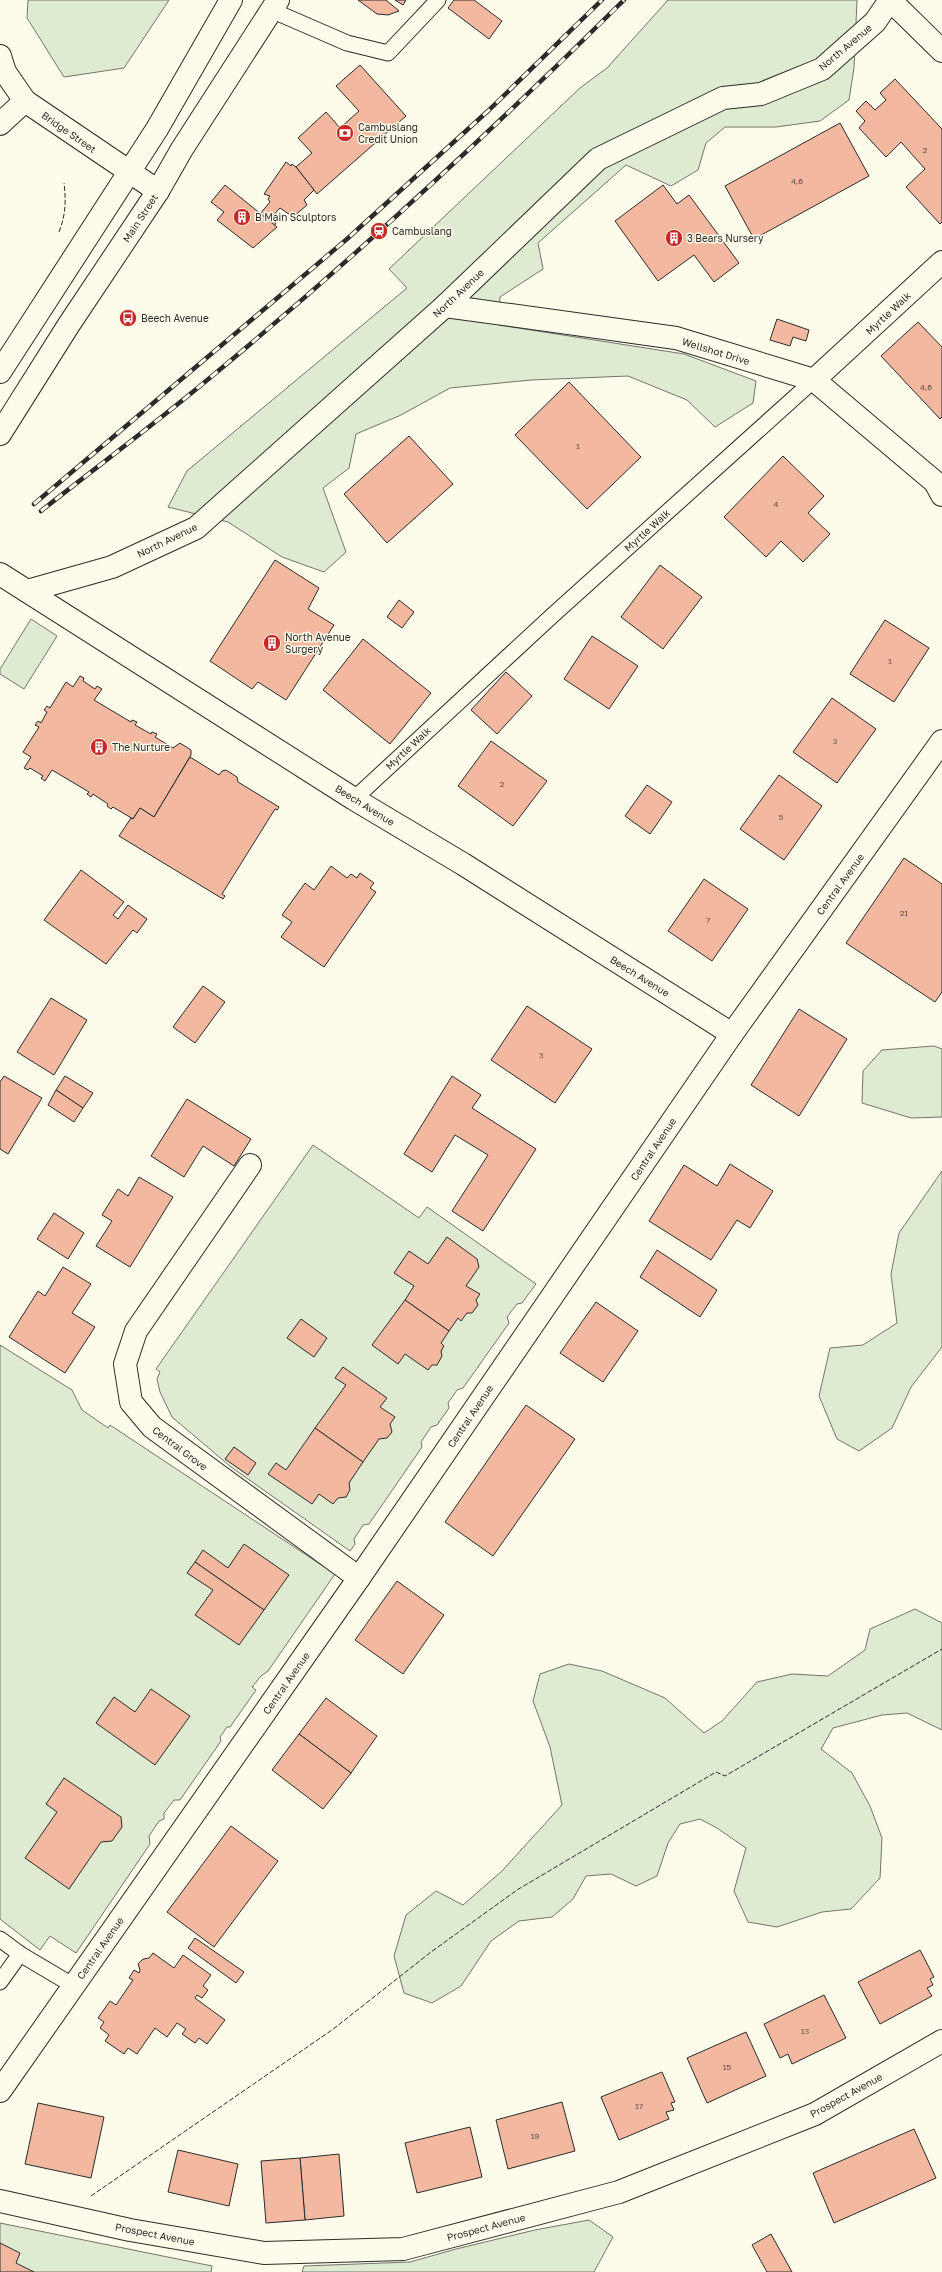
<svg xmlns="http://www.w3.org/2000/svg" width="942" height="2272" font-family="'Golos Text',sans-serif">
	<rect width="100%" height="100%" fill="#fdfbea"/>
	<!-- green -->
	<g fill="#deebd1" stroke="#74746e">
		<polygon points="28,0 169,0 124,68 64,77 27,18"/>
		<polygon points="668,0 857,0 854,68 849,100 820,121 776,127 725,127 706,143 698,170 671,186 626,165 538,243 543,269 500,297 499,325 684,354 756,381 753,403 715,427 687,400 628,376 531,380 450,388 401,415 356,434 349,468 323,488 346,552 324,572 282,557 228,522 168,507 187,471 407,288 389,269 580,88 607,68"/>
		<polygon points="31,619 57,636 24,689 0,674 0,669"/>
		<polygon points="934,1046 942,1049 942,1117 911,1118 862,1103 863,1071 882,1050"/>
		<polygon points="313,1145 419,1218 427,1207 536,1284 522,1303 517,1304 507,1317 509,1323 463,1388 457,1390 448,1403 449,1408 437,1425 431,1427 421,1442 422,1447 369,1524 363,1525 354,1539 355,1544 350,1551 231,1467 172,1417 160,1392 157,1379 160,1372 156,1369"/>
		<polygon points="942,1171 942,1347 911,1387 892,1428 859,1451 837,1439 819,1396 830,1348 863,1345 897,1323 891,1274 899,1233"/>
		<polygon points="0,1345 72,1390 82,1410 108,1428 110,1425 335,1574 268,1671 261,1676 252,1687 256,1690 230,1727 227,1727 220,1737 221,1741 180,1800 174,1800 164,1813 164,1819 159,1821 149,1836 150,1844 76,1953 50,1936 40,1950 0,1919"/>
		<polygon points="915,1609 942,1623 942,1730 907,1713 882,1715 833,1728 821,1749 852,1773 870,1806 882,1838 880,1878 851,1909 822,1912 777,1927 748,1922 734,1891 746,1848 717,1828 700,1819 680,1824 668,1843 657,1876 636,1886 611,1874 586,1876 573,1899 552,1917 519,1921 491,1941 461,1986 432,2003 404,1993 394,1956 406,1915 436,1891 463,1905 502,1871 562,1805 550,1747 533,1701 540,1674 569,1664 602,1671 665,1698 704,1733 722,1721 757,1682 792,1674 828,1676 865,1650 870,1629"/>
		<polygon points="589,2220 613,2237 594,2272 302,2272 304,2266 410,2262 456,2249 535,2230"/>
		<polygon points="0,2223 212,2266 211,2272 0,2272"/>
	</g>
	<!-- building -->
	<g fill="#f2b8a0" stroke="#2b2b2b">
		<polygon points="358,0 386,0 399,11 388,15 377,14"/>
		<polygon points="395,0 406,0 403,5"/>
		<polygon points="454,0 474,0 502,21 489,39 448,8"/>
		<polygon points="360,65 406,116 317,194 296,167 312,153 298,138 326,112 340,128 359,111 336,86"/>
		<polygon points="895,79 942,129 942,222 940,224 906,187 925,169 901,142 886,157 859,128 865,121 856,111 866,101 875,110 886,100 880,93"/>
		<polygon points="840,123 869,176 754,239 725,186"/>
		<polygon points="286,162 291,166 292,164 296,167 314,190 304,200 307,205 293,217 280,208 270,219 276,223 274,226 260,214 270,202 268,199 270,196 264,194"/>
		<polygon points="225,185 277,227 253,248 217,220 224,212 211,202"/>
		<polygon points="663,185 677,204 689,195 739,263 714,282 694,255 658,281 615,221"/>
		<polygon points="777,319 809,330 806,341 793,337 790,346 770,340"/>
		<polygon points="918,322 942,347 942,417 940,419 881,356"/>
		<polygon points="569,382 641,457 587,509 515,435"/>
		<polygon points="409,436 453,484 387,543 344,494"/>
		<polygon points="783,456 824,496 808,513 830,534 803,562 781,541 766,557 724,517"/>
		<polygon points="275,560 319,588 308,609 334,625 286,700 258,682 252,689 210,661"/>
		<polygon points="660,565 702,597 663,649 621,617"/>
		<polygon points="399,600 414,612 402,628 387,617"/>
		<polygon points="885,620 929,648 894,702 850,674"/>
		<polygon points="592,636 638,666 609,709 564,679"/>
		<polygon points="363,639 431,693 390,744 323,690"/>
		<polygon points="506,672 532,696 497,734 471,710"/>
		<polygon points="80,676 84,678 83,681 95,689 97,686 102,689 94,700 131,722 132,720 137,722 135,725 151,734 152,732 157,734 155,737 173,748 180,743 191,750 191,755 154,817 140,808 133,819 113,807 111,809 107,806 108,804 93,794 91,797 87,794 89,792 52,770 45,781 41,778 43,776 30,768 28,770 24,768 31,757 23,752 39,727 35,725 38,721 41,723 47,712 44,710 47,706 50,708 66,682 73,687"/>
		<polygon points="832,698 876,729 837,783 793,752"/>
		<polygon points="491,741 547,781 513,826 458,786"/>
		<polygon points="190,757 219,775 222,771 226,770 237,777 238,782 279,807 277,810 275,809 222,894 225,896 223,899 119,836 131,818 133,819 140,808 154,817"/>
		<polygon points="779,775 822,806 784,860 740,829"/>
		<polygon points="647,785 672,802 650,834 625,816"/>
		<polygon points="904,858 942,884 942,992 935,1002 846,943"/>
		<polygon points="331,866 347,878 351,874 357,878 360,873 374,883 370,888 376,892 324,967 281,937 292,922 282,915 305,883 314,890"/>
		<polygon points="81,870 124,902 113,915 118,919 128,905 147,919 137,933 133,930 106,964 44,920"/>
		<polygon points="704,879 748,909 712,961 668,931"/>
		<polygon points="203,986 225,1002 195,1043 173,1027"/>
		<polygon points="51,998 87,1020 54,1075 17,1052"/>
		<polygon points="527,1006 592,1049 555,1103 491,1060"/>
		<polygon points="799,1009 847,1039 799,1116 751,1085"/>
		<polygon points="4,1076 42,1098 8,1154 0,1149 0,1082"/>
		<polygon points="65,1076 93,1093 83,1108 56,1090"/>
		<polygon points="452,1076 481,1095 472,1108 536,1149 483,1231 452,1211 488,1155 455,1135 432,1172 404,1154"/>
		<polygon points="56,1090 83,1108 74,1122 48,1105"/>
		<polygon points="187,1099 251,1139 234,1166 203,1146 184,1177 151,1156"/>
		<polygon points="730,1164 773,1191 750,1228 737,1220 711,1260 649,1221 684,1165 717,1186"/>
		<polygon points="139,1177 173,1197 130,1267 96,1246 112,1221 102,1215 118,1189 128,1196"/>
		<polygon points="54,1213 84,1233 68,1259 37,1239"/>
		<polygon points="447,1237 477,1259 479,1267 466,1286 480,1294 476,1300 478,1305 472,1313 467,1313 461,1321 458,1318 449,1331 405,1300 414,1286 394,1273 409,1251 428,1264"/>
		<polygon points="657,1250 717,1290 700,1317 640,1277"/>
		<polygon points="63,1267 91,1284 72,1313 95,1327 65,1373 9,1337 38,1291 45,1296"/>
		<polygon points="405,1300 449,1331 441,1343 444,1346 441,1351 442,1356 437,1365 432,1365 428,1370 405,1354 398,1364 372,1345"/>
		<polygon points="596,1302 638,1331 603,1382 560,1353"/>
		<polygon points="301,1319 327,1338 314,1357 287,1338"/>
		<polygon points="343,1367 387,1398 380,1407 395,1417 390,1424 392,1432 387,1438 379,1439 363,1462 315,1428 346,1385 335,1378"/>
		<polygon points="526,1405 575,1439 493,1556 445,1522"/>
		<polygon points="315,1428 363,1462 349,1483 350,1490 346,1497 338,1498 333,1504 319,1494 312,1504 268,1474 276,1463 286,1470"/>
		<polygon points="234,1447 256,1463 248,1475 225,1459"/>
		<polygon points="244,1544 289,1575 264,1610 195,1562 203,1550 228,1568"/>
		<polygon points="195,1562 264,1610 239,1645 195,1615 213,1590 187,1573"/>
		<polygon points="397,1581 444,1615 403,1674 355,1640"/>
		<polygon points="151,1689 190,1716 155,1765 96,1723 114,1697 135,1712"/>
		<polygon points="326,1698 377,1736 351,1773 299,1734"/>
		<polygon points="299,1734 351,1773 323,1809 272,1770"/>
		<polygon points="64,1778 121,1817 122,1827 112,1841 101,1842 69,1889 25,1858 57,1812 46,1804"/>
		<polygon points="231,1826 278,1861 214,1947 167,1912"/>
		<polygon points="195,1938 244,1972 236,1983 188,1948"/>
		<polygon points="920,1950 934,1977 930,1979 933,1985 927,1988 932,1996 880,2024 858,1982"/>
		<polygon points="153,1953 174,1968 183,1955 211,1975 203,1986 208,1990 202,1998 197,1995 195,1998 225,2020 207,2044 199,2038 195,2043 182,2034 186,2029 177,2023 167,2037 155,2028 137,2054 128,2048 124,2054 105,2041 109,2035 100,2028 104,2022 98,2018 110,2001 116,2005 133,1980 129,1978 134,1970 139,1973 140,1970 138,1964 143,1959 149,1958"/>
		<polygon points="824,1995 846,2038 792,2064 788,2054 780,2058 764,2024"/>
		<polygon points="746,2032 766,2076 707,2103 687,2058"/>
		<polygon points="662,2072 675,2102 671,2103 674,2110 666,2112 669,2119 619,2140 601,2097"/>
		<polygon points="562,2102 575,2151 508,2169 496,2120"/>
		<polygon points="38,2103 104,2117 91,2178 25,2164"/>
		<polygon points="470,2127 482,2177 417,2193 405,2143"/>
		<polygon points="914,2129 936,2178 834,2223 813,2173"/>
		<polygon points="178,2150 238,2164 229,2206 168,2192"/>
		<polygon points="339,2154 344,2216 305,2220 300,2158"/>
		<polygon points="300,2158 305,2220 266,2223 261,2161"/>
		<polygon points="771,2234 792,2272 767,2272 752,2245"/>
		<polygon points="0,2243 20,2253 16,2263 34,2272 0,2272"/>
	</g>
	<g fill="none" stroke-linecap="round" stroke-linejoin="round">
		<defs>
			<g id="lane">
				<polyline points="271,10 347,43 388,53 438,0"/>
				<polyline points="354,799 554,614 814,380"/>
				<polyline points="0,1939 20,1954 74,1986"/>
				<polyline points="0,1982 20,1954"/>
			</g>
			<g id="street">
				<polyline points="890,0 942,51"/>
				<polyline points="0,124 25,101"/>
				<polyline points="445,306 676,338 814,380 935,482 942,495"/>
				<polyline points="814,380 942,262"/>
				<polyline points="0,574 354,799 463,864 732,1034"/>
				<polyline points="27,591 112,567 196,528 445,306 598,159 723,98 761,94 822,69 875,22 890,0"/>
				<polyline points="250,1165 136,1331 125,1364 131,1402 152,1427 359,1578"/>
				<polyline points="0,2091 359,1578 732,1034 942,741"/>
				<polyline points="0,2201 130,2230 264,2253 403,2249 619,2192 815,2114 942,2041"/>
			</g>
			<g id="primary">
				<polyline points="0,56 5,72 25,101 158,191"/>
				<polyline points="0,372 157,129 231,0"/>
				<polyline points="0,434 68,326 158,191 182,149 278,0"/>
			</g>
		</defs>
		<!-- lane casing -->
		<use href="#lane" stroke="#2b2b2b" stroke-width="17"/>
		<!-- street casing -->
		<use href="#street" stroke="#2b2b2b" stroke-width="24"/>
		<!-- primary casing -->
		<use href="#primary" stroke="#2b2b2b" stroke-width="24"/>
		<!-- lane -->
		<use href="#lane" stroke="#fdfbea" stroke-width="15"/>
		<!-- street -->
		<use href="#street" stroke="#fdfbea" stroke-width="22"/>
		<!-- primary -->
		<use href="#primary" stroke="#fdfbea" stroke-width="22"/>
		<defs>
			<g id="rail">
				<polyline points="34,504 347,239 489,110 602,0"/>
				<path d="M41 511C94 469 148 429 200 386 348 264 488 135 624 0"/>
			</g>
		</defs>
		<!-- rail casing -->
		<use href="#rail" stroke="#2b2b2b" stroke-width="4.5"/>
		<!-- rail -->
		<use href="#rail" stroke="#fdfbea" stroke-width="3" stroke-dasharray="9" stroke-linecap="butt"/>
		<!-- fence -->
		<g stroke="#2b2b2b" stroke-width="1" stroke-dasharray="5 2" stroke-linecap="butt">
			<path d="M59 232C66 214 66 201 64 183"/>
			<polyline points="91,2196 332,2030 431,1952 517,1890 716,1772 725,1776 942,1649"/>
		</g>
	</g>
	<!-- icons -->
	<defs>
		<symbol id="bank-disc" viewBox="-11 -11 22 22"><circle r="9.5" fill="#c62828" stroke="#fdfbea"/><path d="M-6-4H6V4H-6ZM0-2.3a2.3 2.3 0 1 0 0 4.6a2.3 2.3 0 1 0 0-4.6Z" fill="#fff"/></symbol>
		<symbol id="building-disc" viewBox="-11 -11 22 22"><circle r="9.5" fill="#c62828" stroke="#fdfbea"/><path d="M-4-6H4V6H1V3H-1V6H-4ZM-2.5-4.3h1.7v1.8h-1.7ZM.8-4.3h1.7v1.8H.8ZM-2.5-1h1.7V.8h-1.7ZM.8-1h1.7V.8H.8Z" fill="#fff"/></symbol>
		<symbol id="station-disc" viewBox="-11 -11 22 22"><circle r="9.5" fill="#c62828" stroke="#fdfbea"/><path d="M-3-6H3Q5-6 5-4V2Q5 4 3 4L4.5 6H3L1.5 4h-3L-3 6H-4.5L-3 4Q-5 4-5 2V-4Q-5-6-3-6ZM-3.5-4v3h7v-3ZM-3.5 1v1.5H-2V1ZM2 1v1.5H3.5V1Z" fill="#fff"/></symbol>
		<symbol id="bus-disc" viewBox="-11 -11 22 22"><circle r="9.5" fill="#c62828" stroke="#fdfbea"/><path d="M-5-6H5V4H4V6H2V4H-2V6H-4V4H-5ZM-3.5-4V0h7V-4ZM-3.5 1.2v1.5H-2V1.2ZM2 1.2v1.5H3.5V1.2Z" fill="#fff"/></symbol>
	</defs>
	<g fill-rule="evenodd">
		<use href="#bank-disc" x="335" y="123" width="20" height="20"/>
		<use href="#building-disc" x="232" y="207" width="20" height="20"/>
		<use href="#station-disc" x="369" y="221" width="20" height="20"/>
		<use href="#building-disc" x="664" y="228" width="20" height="20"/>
		<use href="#bus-disc" x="118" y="308" width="20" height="20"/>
		<use href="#building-disc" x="262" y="633" width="20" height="20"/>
		<use href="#building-disc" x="89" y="737" width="20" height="20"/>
	</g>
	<g text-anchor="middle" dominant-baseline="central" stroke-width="3" stroke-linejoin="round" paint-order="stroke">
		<!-- number labels -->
		<g font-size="8" fill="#5d4e48">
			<text x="925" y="150">2</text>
			<text x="797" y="181">4,6</text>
			<text x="926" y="387">4,6</text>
			<text x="578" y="446">1</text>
			<text x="776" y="504">4</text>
			<text x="890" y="661">1</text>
			<text x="835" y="741">3</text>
			<text x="502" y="784">2</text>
			<text x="781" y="817">5</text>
			<text x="904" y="913">21</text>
			<text x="708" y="920">7</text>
			<text x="541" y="1055">3</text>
			<text x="805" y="2031">13</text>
			<text x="727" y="2067">15</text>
			<text x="639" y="2106">17</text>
			<text x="535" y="2136">19</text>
		</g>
		<!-- street labels -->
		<g font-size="10" fill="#2b2b2b" stroke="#fdfbea">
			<text transform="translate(845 47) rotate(-40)">North Avenue</text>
			<text transform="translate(69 132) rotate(35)">Bridge Street</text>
			<text transform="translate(140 218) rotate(-57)">Main Street</text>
			<text transform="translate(458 293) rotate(-43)">North Avenue</text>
			<text transform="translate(888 313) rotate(-43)">Myrtle Walk</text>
			<text transform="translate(716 351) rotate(17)">Wellshot Drive</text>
			<text transform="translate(647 530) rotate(-42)">Myrtle Walk</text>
			<text transform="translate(167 540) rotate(-26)">North Avenue</text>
			<text transform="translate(408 748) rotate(-43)">Myrtle Walk</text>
			<text transform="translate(365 805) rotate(32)">Beech Avenue</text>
			<text transform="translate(840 884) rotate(-54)">Central Avenue</text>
			<text transform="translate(640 976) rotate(32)">Beech Avenue</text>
			<text transform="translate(653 1149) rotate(-56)">Central Avenue</text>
			<text transform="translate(470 1416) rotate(-56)">Central Avenue</text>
			<text transform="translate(180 1448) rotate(37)">Central Grove</text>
			<text transform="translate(286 1683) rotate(-55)">Central Avenue</text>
			<text transform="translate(100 1948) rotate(-55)">Central Avenue</text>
			<text transform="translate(846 2095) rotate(-29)">Prospect Avenue</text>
			<text transform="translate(486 2227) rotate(-15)">Prospect Avenue</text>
			<text transform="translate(155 2234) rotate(11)">Prospect Avenue</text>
		</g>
		<!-- poi labels -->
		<g font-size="10" fill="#2b2b2b" stroke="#fdfbea" text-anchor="start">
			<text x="358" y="127">Cambuslang<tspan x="358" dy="12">Credit Union</tspan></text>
			<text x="255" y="217">B Main Sculptors</text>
			<text x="392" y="231">Cambuslang</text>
			<text x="687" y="238">3 Bears Nursery</text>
			<text x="141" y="318">Beech Avenue</text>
			<text x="285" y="637">North Avenue<tspan x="285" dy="12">Surgery</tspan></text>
			<text x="112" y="747">The Nurture</text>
		</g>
	</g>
</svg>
